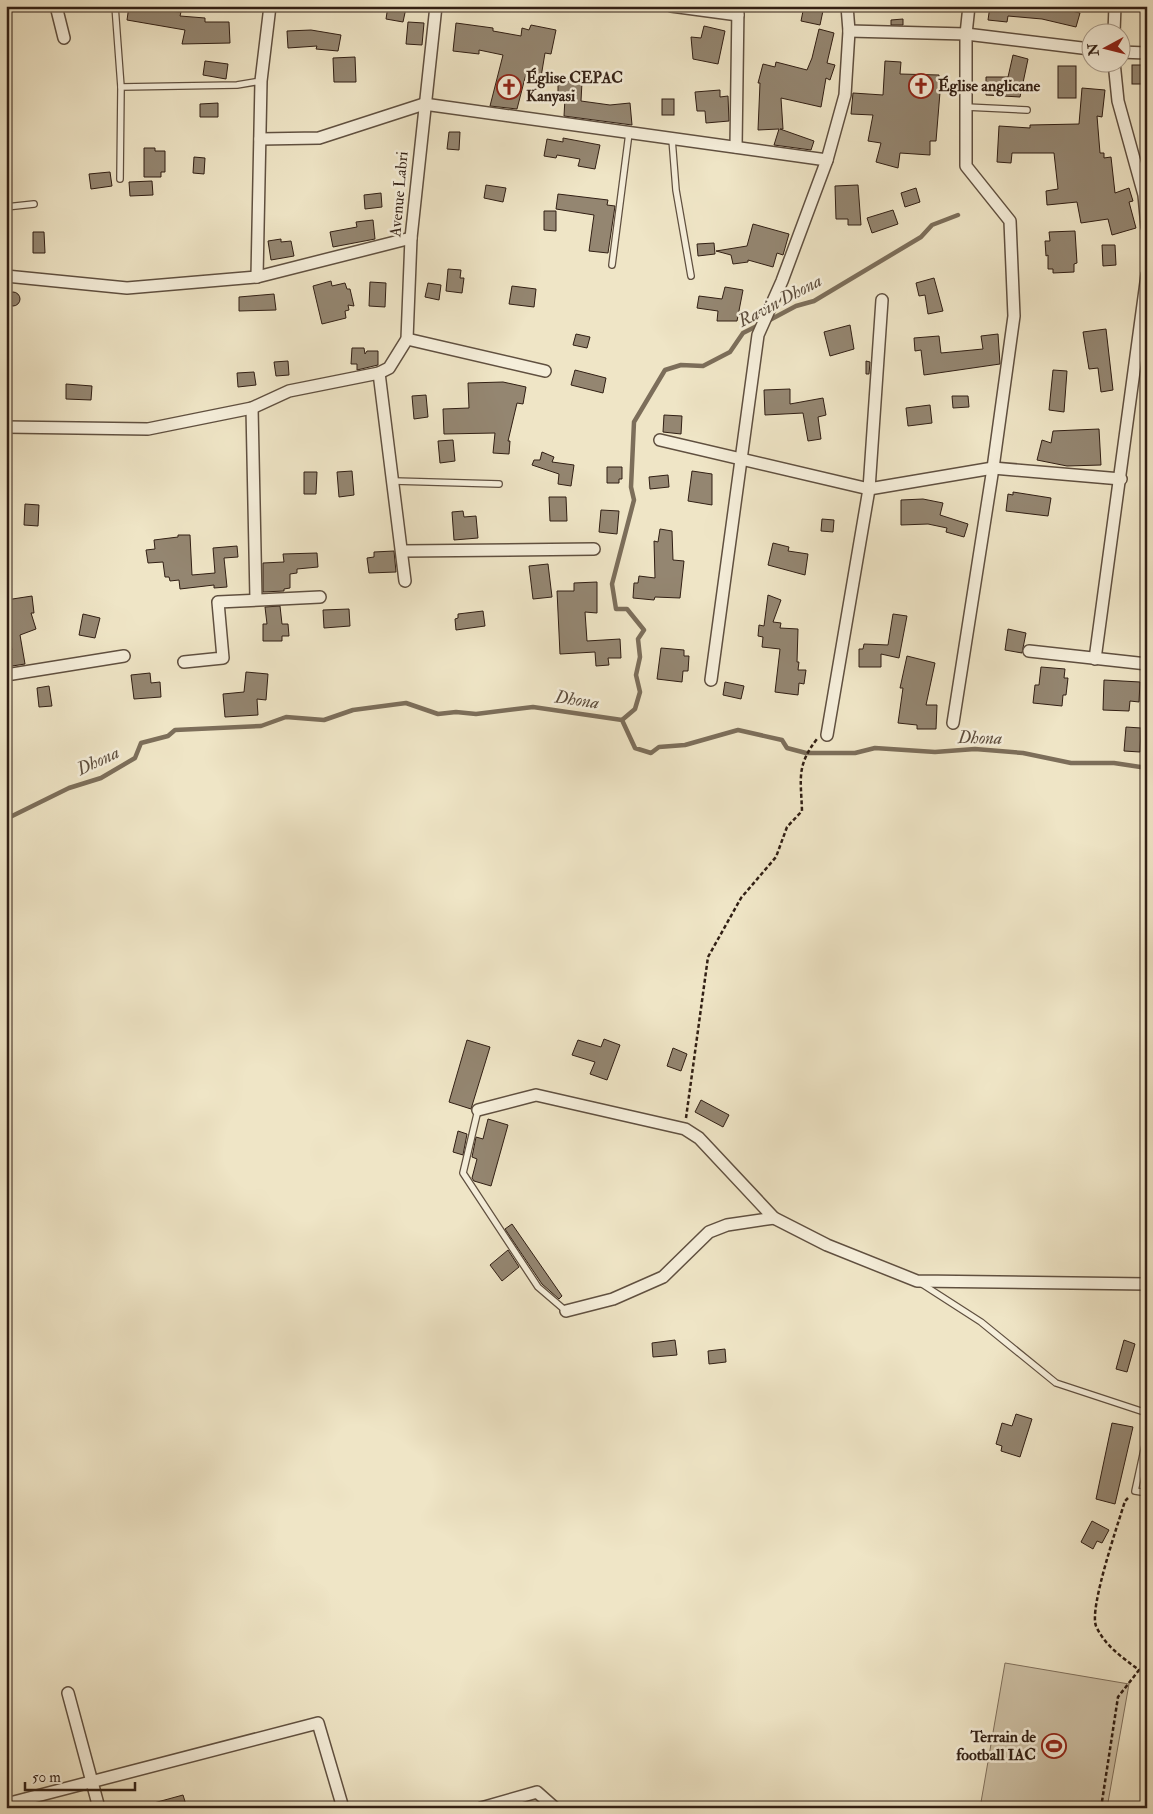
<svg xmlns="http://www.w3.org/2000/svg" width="1153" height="1814" font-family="'IM FELL Double Pica',serif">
	<rect width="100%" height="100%" fill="#efe5c6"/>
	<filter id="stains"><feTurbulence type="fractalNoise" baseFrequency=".004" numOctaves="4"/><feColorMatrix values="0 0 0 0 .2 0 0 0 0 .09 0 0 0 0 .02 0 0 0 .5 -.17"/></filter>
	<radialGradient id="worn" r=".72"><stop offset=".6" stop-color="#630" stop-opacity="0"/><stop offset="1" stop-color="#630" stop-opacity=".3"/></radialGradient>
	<!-- green -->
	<polygon fill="#cfc3a8" stroke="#80715e" points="1005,1663 1129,1684 1107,1808 980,1808"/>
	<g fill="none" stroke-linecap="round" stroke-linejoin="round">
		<!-- stream -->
		<g stroke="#7c6e5a" stroke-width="4.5">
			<polyline points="766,322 796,306 814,301 921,237 932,225 958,215"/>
			<polyline points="622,720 635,709 640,692 636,675 640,657 638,639 644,630 627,609 616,609 612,584 634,500 631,487 634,422 665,370 681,365 703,366 730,352 743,333 759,325"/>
			<polyline points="6,819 69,788 101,778 135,758 141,743 168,736 175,730 261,726 286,717 324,720 353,710 406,703 438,714 456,712 476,714 533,707 622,720 635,748 651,753 659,747 685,745 738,730 782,740 787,748 806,753 855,753 875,748 935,752 975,749 1023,753 1071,763 1114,763 1147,768"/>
		</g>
	</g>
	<!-- building -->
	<g fill="#948671" stroke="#311f14">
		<polygon points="129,6 169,6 168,11 181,12 180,16 205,18 205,22 229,22 230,43 182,44 185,30 127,20"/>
		<polygon points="388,6 406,8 403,22 386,19"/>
		<polygon points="804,6 824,6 820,25 801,21"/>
		<polygon points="990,6 1052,6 1080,13 1076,27 1042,19 1008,16 1007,22 988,20"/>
		<polygon points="903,19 903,25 891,25 891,20"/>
		<polygon points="408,22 424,23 422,45 406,44"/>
		<polygon points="456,23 493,28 493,31 521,36 522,28 529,30 531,25 556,30 551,54 545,53 541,77 526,74 517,109 490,106 503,55 479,50 479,54 453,51"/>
		<polygon points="704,26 725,31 718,64 693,59 691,37 701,38"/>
		<polygon points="819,29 834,33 827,63 835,65 830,80 826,78 821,107 781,98 783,129 780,129 814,141 811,150 774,145 779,129 758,130 760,83 758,83 763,64 775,67 776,62 807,70 812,58"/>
		<polygon points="311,30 341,35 338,51 316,49 317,46 288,48 287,31"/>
		<polygon points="1013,55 1028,59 1020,97 986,95 986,77 1008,77"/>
		<polygon points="355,57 356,82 334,82 333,58"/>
		<polygon points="205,61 228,64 226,79 203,75"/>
		<polygon points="885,61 901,62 900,74 939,75 939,80 941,80 936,141 930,141 930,155 900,153 898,168 876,162 881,143 868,141 873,115 851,114 853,93 883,95"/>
		<rect x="1132" y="65" width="13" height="19"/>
		<rect x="1058" y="66" width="18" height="32"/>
		<polygon points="558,81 582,82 581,101 610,105 630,103 632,125 564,116 565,98 558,98"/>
		<polygon points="1082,88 1105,90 1102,117 1097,116 1100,153 1104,153 1104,158 1111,157 1115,193 1129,188 1133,201 1129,202 1136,228 1112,235 1108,219 1081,223 1077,202 1047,205 1046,191 1058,189 1054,153 1012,153 1011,163 997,162 999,126 1030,128 1030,125 1079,124"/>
		<polygon points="720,90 720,97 728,96 729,121 706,123 705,111 697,111 695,92"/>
		<rect x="662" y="99" width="12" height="16"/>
		<polygon points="218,103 218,117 200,117 200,104"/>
		<polygon points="449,132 460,132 459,150 447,149"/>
		<polygon points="563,138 600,145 595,169 578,166 580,159 557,155 556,158 544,156 547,139 563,142"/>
		<polygon points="144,148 155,148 155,151 165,151 165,172 161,172 161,177 144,177"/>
		<polygon points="194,157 205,158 204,174 193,173"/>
		<polygon points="110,172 112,186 91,189 89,174"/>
		<polygon points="152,181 153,195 130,196 129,182"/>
		<polygon points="486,185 506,188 503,202 484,198"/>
		<polygon points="858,185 861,225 848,225 848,219 836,219 835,186"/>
		<polygon points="916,188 920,202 905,207 901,193"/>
		<polygon points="381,193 382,207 365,209 364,195"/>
		<polygon points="558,194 608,200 607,205 615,206 608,253 589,251 594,215 556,209"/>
		<polygon points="893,210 898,224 872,233 867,218"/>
		<polygon points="544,211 556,211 556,231 544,230"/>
		<polygon points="373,220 375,239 333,247 330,232 357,227 356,222"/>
		<polygon points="753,224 789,234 783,255 777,253 773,267 748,260 748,262 733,264 731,255 716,251 747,246"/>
		<polygon points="1075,231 1077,263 1074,264 1074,272 1053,273 1053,269 1048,269 1048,255 1046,256 1045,241 1050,241 1049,232"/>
		<polygon points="33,232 44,232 45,253 33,253"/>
		<polygon points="281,239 281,242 291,241 294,256 271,260 268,241"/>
		<polygon points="714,243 715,254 698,256 697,244"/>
		<polygon points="1102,245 1115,245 1116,265 1103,266"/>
		<polygon points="448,269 461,270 460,278 464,278 462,293 446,291"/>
		<polygon points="934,278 943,311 928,314 925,295 919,296 916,283"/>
		<polygon points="331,281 332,286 345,283 347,289 350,289 354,306 348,305 349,310 345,311 346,318 322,324 313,286"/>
		<polygon points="370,282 386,283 385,307 369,306"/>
		<polygon points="428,283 441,285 439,300 425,297"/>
		<polygon points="512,286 536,289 534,307 509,304"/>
		<polygon points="725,287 743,290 737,321 717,321 718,311 697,308 699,296 722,299"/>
		<circle cx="13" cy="299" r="7"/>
		<polygon points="274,294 276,310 239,311 239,297"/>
		<polygon points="850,325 854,349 830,356 824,332"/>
		<polygon points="1106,329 1113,390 1101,392 1098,368 1089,369 1083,332"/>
		<polygon points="576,334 590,337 587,348 573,345"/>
		<polygon points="998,334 1000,364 924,375 921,350 915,351 914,338 939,336 941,353 983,349 981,336"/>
		<polygon points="352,348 364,348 365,354 367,351 378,351 378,365 357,370 357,364 351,364"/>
		<polygon points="288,361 289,375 276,376 274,362"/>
		<polygon points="866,361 870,362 869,374 866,374"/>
		<polygon points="575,370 606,378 603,393 571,385"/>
		<polygon points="1053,370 1067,371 1064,412 1049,410"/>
		<polygon points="254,372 256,385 238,387 237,373"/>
		<polygon points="503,382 526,387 523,404 517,403 508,441 510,441 509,454 493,453 495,433 444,434 443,409 469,408 468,383"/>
		<polygon points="66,384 92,386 91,400 66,399"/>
		<polygon points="790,389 790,404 823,398 826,415 818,417 821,439 808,441 803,413 765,415 764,390"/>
		<polygon points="426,395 428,417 414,419 412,396"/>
		<polygon points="952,396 968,396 969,407 953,408"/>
		<polygon points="930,405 932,423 908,426 906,408"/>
		<polygon points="664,415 682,416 681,434 663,432"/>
		<polygon points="1099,429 1101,465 1067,466 1037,460 1042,440 1051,443 1053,431"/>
		<polygon points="453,440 455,461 440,463 438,441"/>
		<polygon points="542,452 554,457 552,462 574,465 571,486 558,484 559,474 532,465 534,460 540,460"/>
		<polygon points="607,467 622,467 622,479 619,479 619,483 607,483"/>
		<polygon points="352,471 354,495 339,497 337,472"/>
		<polygon points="692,471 712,474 712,505 688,501"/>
		<polygon points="304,472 317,472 316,494 304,494"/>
		<polygon points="668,475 669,487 650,489 649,477"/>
		<polygon points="1013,492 1051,498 1048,516 1006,511 1008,494 1013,495"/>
		<polygon points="549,497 566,497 567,521 550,521"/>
		<polygon points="923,499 943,503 940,515 968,524 964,537 946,532 947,528 928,524 901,525 901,500"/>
		<polygon points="25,504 39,505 38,526 24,525"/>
		<polygon points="601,510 619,511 617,534 599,532"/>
		<polygon points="463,511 464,517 476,516 478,538 454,540 452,512"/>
		<polygon points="822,519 834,520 833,532 821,531"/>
		<polygon points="660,529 672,531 673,560 684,561 680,598 655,597 654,600 633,598 634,583 638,583 639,576 655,578 654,541 658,542"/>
		<polygon points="178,535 190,535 192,575 215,573 213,548 237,546 238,557 224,558 227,587 214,588 214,585 180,589 179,580 170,581 169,577 165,577 163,562 148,563 146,550 155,549 154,540 178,537"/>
		<polygon points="773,543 789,547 788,551 808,554 805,575 768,565"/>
		<polygon points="394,551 396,572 369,573 367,558 374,557 374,552"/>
		<polygon points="317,553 318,567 297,569 297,573 290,574 290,588 284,589 284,591 263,592 263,563 284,562 283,554"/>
		<polygon points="548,564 552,597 533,599 529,566"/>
		<polygon points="597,582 597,613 585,612 587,641 620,639 621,658 608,658 609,665 596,666 595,652 560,654 557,591 574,591 574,583"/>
		<polygon points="768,595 781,600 773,622 781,623 780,628 798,629 797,662 799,662 798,670 806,670 804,684 799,683 798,695 775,692 780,649 762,647 763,637 758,636 759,625 764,626"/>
		<polygon points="32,596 34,613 31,613 36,629 20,635 25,664 6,667 6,651 12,650 6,617 6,600"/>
		<polygon points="280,606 282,624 288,624 289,636 282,636 282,641 263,641 263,624 267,624 265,607"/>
		<polygon points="349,609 350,626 324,628 323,610"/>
		<polygon points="483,611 485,626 456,630 455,619 458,618 458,614"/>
		<polygon points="83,614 100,618 95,638 79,635"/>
		<polygon points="893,614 907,616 899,658 881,654 881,667 859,667 859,649 863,649 864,644 888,645"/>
		<polygon points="1008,629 1026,633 1022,653 1005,650"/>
		<polygon points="661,648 684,650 684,656 689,656 688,671 683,671 682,682 657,679"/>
		<polygon points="907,656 935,663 926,705 937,705 936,729 917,729 917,725 898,723 903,688 900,688"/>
		<polygon points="1041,667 1065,669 1064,678 1068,678 1066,695 1063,695 1062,706 1033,703 1035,685 1039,685"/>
		<polygon points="246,672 268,674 266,700 257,699 258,715 225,717 223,694 244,692"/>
		<polygon points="150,673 151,683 160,682 161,697 134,699 131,675"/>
		<polygon points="1104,680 1140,682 1139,702 1130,701 1129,711 1103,710"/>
		<polygon points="725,682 744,686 741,699 723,695"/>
		<polygon points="49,686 52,706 39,707 37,688"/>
		<polygon points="1126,727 1141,728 1140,752 1124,751"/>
		<polygon points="604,1039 620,1045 607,1080 590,1074 595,1062 572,1055 578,1040 601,1047"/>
		<polygon points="467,1040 490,1047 471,1109 449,1102"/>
		<polygon points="673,1048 687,1054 681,1071 667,1066"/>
		<polygon points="701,1100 729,1115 723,1127 695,1112"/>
		<polygon points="488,1119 508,1125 491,1186 474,1181 472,1178 477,1159 472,1157 476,1137 483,1139"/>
		<polygon points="458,1131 467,1134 463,1155 453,1152"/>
		<polygon points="512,1224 562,1296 559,1299 542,1284 505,1229"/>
		<polygon points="508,1250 519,1267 502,1281 490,1265"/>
		<polygon points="675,1340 677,1355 653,1357 652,1343"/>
		<polygon points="1124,1340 1135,1344 1127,1372 1116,1369"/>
		<polygon points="725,1349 726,1362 709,1364 708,1351"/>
		<polygon points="1016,1414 1032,1419 1020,1457 1001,1451 1002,1446 996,1444 1002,1423 1012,1426"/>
		<polygon points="1112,1423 1133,1427 1115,1504 1096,1499"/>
		<polygon points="1092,1521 1109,1530 1102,1543 1097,1541 1093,1549 1081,1542"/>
		<polygon points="183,1795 187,1808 150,1808 150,1804"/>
	</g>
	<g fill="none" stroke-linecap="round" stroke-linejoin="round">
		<defs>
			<g id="lane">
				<polyline points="115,6 121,87"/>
				<polyline points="966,107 1027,110"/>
				<polyline points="672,139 676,190 691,276"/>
				<polyline points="120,179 121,87 237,85 261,81"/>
				<polyline points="6,207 34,204"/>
				<polyline points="612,265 629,133"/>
				<polyline points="394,481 499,484"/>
				<polyline points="478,1110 463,1173 538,1287 566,1311"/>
				<polyline points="922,1284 981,1322 1056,1383 1147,1413"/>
				<polyline points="1147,1436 1135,1491 1147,1493"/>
			</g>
			<g id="street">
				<polyline points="56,6 64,38"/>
				<polyline points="671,6 738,15"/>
				<polyline points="849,31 966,34 1090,49"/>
				<polyline points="1114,32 1115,6"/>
				<polyline points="1120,52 1147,53"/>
				<polyline points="1114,62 1118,101 1144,195 1147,227"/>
				<polyline points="260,139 319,138 424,104 827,160"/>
				<polyline points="736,147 738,6"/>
				<polyline points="6,276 127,288 257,277 411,238"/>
				<polyline points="257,277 261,81 270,6"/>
				<polyline points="407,339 545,371"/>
				<polyline points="379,373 405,581"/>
				<polyline points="252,408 256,599"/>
				<polyline points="6,427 148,429 252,408 289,391 379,373 389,368 407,339 411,238 436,6"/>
				<polyline points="660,440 869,489 993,468 1121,479"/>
				<polyline points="403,551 594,549"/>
				<polyline points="1029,651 1147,664"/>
				<polyline points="1095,659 1147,275"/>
				<polyline points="184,662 223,658 218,602 320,597"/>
				<polyline points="6,675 124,656"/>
				<polyline points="711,680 758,335 782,281 827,160 845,95 849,31 847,6"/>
				<polyline points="953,723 993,468 1014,316 1010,221 966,166 966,34 969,6"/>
				<polyline points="827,735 869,489 882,300"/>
				<polyline points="478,1110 536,1095 685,1129 699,1138 774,1218 827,1245 917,1281 1147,1284"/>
				<polyline points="566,1311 613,1299 663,1277 709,1232 727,1225 774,1218"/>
				<polyline points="68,1693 99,1808"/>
				<polyline points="6,1804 318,1723 343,1808"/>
				<polyline points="481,1808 537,1792 555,1808"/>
			</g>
		</defs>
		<!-- lane casing -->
		<use href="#lane" stroke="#605040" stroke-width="8"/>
		<!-- street casing -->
		<use href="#street" stroke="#605040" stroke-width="14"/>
		<!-- path -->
		<g stroke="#311f14" stroke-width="2.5" stroke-dasharray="4 2.5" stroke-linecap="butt">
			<path d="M686 1118 708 957 741 898 776 857 787 827 802 811C801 779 796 766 817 739"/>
			<path d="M1128 1498 1125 1501C1118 1524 1089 1608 1096 1626 1105 1646 1122 1657 1139 1670"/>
			<polyline points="1101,1808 1118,1697 1139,1670 1147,1671"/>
		</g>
		<!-- lane -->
		<use href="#lane" stroke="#f5eeda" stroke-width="5.5"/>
		<!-- street -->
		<use href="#street" stroke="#f5eeda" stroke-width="11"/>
	</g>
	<!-- icons -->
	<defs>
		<symbol id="church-ring" viewBox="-11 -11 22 22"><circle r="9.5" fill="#f5eeda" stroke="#8f2418" stroke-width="1.5"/><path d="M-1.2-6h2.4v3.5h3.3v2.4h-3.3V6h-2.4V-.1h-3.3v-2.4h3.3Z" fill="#8f2418"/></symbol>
		<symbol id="stadium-ring" viewBox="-11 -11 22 22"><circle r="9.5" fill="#f5eeda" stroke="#8f2418" stroke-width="1.5"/><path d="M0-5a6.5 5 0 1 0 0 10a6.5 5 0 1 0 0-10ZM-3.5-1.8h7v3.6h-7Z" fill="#8f2418"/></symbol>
	</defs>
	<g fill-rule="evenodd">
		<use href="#church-ring" x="907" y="72" width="28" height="28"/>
		<use href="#church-ring" x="495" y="73" width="28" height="28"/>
		<use href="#stadium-ring" x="1040" y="1732" width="28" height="28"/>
	</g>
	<g text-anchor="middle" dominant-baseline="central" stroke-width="5" stroke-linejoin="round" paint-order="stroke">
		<!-- poi labels -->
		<g font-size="16" font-weight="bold" fill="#311f14" stroke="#f5eeda" text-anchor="start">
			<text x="526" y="78">Église CEPAC<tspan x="526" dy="18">Kanyasi</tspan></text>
			<text x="938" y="86">Église anglicane</text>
			<text x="1036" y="1737" text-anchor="end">Terrain de<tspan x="1036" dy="18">football IAC</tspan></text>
		</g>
		<!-- street labels -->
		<g font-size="16" fill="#311f14" stroke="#f5eeda">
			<text transform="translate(399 194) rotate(-85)">Avenue Labri</text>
		</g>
		<!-- water labels -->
		<g font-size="18" font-style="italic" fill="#5d4d3d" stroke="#f5eeda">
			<text transform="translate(780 301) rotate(-28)">Ravin Dhona</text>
			<text transform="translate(577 700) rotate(8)">Dhona</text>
			<text transform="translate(980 738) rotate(1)">Dhona</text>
			<text transform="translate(98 761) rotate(-25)">Dhona</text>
		</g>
	</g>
	<!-- margin -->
	<rect width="1153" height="1814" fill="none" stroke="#efe5c6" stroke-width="25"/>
	<rect x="8" y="8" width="1138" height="1799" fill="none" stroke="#311f14" stroke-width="2.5"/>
	<rect x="12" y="12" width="1128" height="1789" fill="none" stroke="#311f14"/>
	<!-- north arrow -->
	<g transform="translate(1106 48) rotate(263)"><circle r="24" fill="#f5eeda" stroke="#a79b8b"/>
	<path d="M0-4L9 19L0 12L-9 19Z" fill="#8f2418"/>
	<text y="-8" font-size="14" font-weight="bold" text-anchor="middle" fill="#311f14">N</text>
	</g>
	<!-- scale -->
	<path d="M25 1782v8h110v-8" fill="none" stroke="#311f14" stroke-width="2.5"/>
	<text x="32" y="1782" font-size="15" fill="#311f14" stroke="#f5eeda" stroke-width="4" paint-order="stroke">50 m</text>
	<rect width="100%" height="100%" filter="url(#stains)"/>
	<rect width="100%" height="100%" fill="url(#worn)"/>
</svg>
